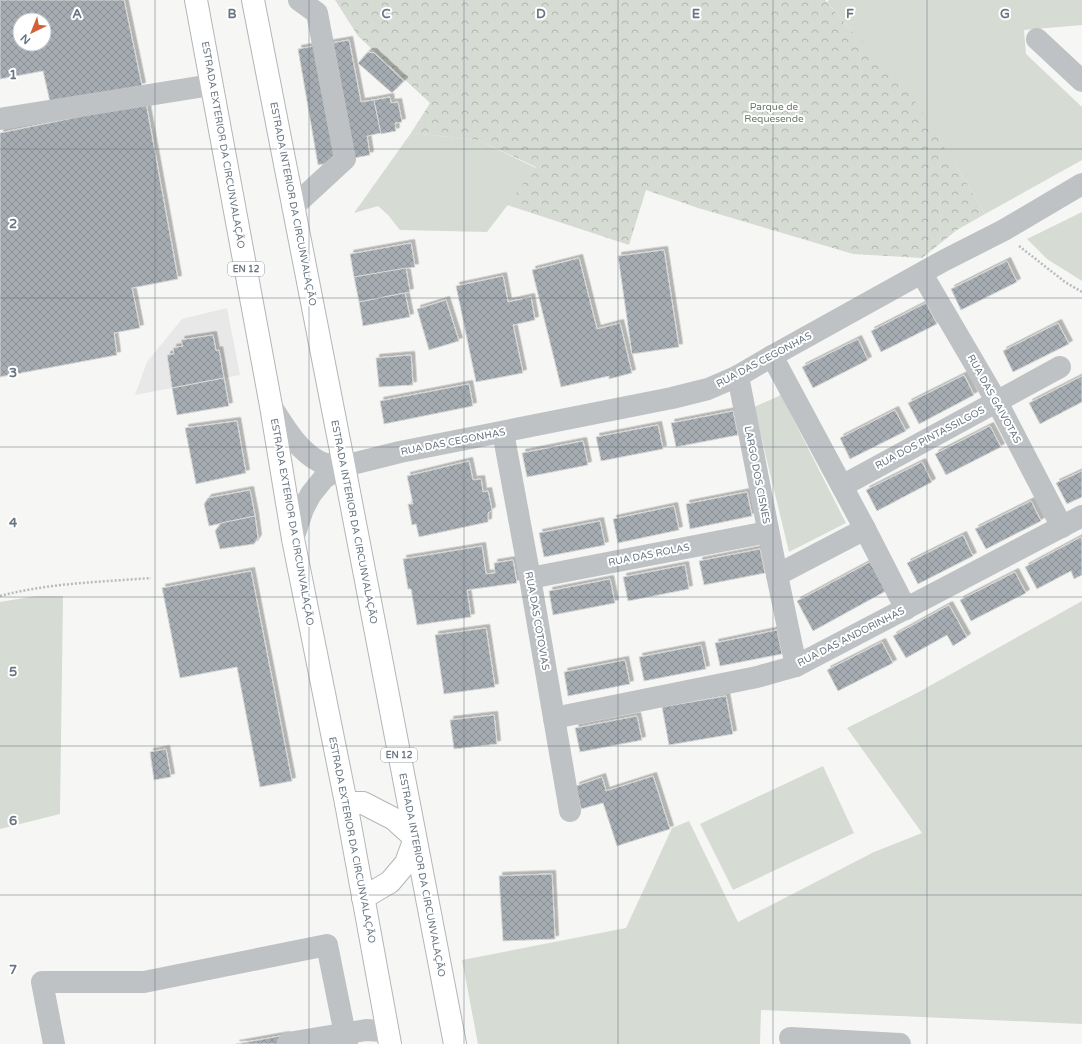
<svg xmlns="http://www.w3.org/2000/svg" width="1082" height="1044" font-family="'Varela Round',sans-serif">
	<defs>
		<pattern id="park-crowns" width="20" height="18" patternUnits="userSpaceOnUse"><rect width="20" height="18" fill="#d6dbd4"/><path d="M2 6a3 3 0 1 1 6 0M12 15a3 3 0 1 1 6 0" fill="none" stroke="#b2b6b1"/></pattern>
		<pattern id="building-cross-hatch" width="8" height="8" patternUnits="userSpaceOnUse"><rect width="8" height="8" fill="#a6adb2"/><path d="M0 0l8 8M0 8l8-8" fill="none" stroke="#8b9196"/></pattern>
		<filter id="shadow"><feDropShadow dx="3.5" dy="-3.5" stdDeviation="0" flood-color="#0004"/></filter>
	</defs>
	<rect width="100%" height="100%" fill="#f6f7f4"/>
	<!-- built -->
	<polygon fill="#e7e8e7" points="227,308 240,375 135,395 147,362 182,319"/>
	<!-- green -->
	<g fill="#d6dbd4">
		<polygon points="829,0 1082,0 1082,25 1024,30 1026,54 1082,107 1082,160 985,214 957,167 852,31 827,2"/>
		<polygon points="411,133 478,140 536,168 487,232 400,230 388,215 378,206 354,213"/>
		<polygon points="1082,212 1082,281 1047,259 1027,239"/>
		<polygon points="781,395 846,523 789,552 754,407"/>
		<polygon points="36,596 63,596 60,814 0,829 0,602"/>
		<polygon points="1082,601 1082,1024 761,1010 760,1044 478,1044 462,960 626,928 672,828 689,821 738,922 874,852 922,833 847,728 917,693"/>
		<polygon points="823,766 854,833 733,890 700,824"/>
	</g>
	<!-- park -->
	<polygon fill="url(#park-crowns)" points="335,0 825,0 852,31 903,83 957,167 985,214 957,230 922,258 853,254 698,208 646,190 629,245 507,205 536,167 478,140 411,133 430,103 358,36"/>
	<!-- building -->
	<g fill="url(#building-cross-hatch)" stroke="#d8d8d6" fill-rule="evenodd" filter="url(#shadow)">
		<path d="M0 0H124L142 86 50 102 43 71 0 79ZM20 20H44V44H20Z"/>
		<polygon points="349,40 361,102 374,100 381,133 367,136 370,155 318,165 298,49"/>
		<polygon points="368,52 374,53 404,81 392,93 358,63"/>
		<polygon points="390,97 391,103 398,102 402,122 395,123 396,131 381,134 374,100"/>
		<polygon points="146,103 178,279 132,288 140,328 114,333 117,355 0,377 0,133"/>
		<polygon points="411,243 415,267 354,277 350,254"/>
		<polygon points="664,250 679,347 632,354 618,256"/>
		<polygon points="579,258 597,329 620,323 632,373 609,379 609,376 561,387 532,270"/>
		<polygon points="1007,261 1017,282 961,310 951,289"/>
		<polygon points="406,268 410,292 359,302 354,277"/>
		<polygon points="503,276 508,302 531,297 535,320 513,325 523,373 476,382 456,286"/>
		<polygon points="405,293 410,317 363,326 359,302"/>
		<polygon points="446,300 459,341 429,350 417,309"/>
		<polygon points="926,303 937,324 881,352 871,331"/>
		<polygon points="1058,323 1069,344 1013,372 1003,351"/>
		<polygon points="213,335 216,351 219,350 224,378 172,388 167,355 174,354 173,348 183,346 181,340"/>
		<polygon points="858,339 868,360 813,388 802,367"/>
		<polygon points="411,355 413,385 379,387 376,358"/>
		<polygon points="964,375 974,395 919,424 908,403"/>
		<polygon points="1082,376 1082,402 1040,424 1029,403"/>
		<polygon points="224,378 229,406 177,415 172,388"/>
		<polygon points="469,384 473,406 384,424 380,401"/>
		<polygon points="895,410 906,431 850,459 840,438"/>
		<polygon points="733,411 738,435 676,447 671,423"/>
		<polygon points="237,421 246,473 196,484 185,428"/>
		<polygon points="658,425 663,449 601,461 596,437"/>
		<polygon points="990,426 1001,447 946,475 935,454"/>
		<polygon points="583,441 588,465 527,477 522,453"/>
		<polygon points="469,461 473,480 481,479 483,492 488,491 492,510 488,513 488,522 419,537 416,524 412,525 408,504 413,504 407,476"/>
		<polygon points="922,462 932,482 877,511 866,490"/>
		<polygon points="1082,471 1082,497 1067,504 1056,483"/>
		<polygon points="250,490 255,516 209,526 204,504 208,498"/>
		<polygon points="747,492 752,516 690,529 686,504"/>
		<polygon points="1031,501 1041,521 986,549 975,529"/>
		<polygon points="674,506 679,530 618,543 613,519"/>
		<polygon points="255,516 258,538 254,544 220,549 215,531 221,523"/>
		<polygon points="600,521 605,545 544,557 539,533"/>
		<polygon points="963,535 973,556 918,584 907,563"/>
		<polygon points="1081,537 1082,540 1082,575 1074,579 1071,571 1037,589 1025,567"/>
		<polygon points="482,546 486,574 495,573 494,563 513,560 517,583 467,590 471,617 417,625 411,589 408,589 403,559"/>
		<polygon points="760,549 765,573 704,585 699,561"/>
		<polygon points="870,562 886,591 813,631 797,601"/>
		<polygon points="685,565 689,589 628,601 623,577"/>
		<polygon points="251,571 292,781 260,787 237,667 180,678 162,588"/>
		<polygon points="1015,572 1026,593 971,621 960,600"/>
		<polygon points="610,579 615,603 553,615 549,591"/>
		<polygon points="949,605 967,637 953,646 947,635 906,658 893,636"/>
		<polygon points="486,628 495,687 444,694 435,635"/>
		<polygon points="777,630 782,654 720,666 715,643"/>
		<polygon points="882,642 893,663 838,691 827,670"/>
		<polygon points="701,645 706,669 644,681 639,657"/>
		<polygon points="625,660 630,684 568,696 564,672"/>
		<polygon points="726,696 733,734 669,745 662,707"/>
		<polygon points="494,715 497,744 454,749 450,720"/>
		<polygon points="637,716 642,740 580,752 575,728"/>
		<polygon points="166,749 171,777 154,780 150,752"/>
		<polygon points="653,776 670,829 617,846 603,803 581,809 576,786 602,777 606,791"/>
		<polygon points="552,874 555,939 503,941 499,876"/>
		<polygon points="286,1035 288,1044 236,1044"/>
	</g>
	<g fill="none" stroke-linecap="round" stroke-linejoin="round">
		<defs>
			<g id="major">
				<polyline points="196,0 271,406 293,539 346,803 390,1044"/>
				<polyline points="253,0 344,466 455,1044"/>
				<polyline points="346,803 363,803 394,819 415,838 406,863 390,882 363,898"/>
			</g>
		</defs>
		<!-- major casing -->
		<use href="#major" stroke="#b2b6b9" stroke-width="24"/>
		<!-- path -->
		<g stroke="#b8bbbd" stroke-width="2.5" stroke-dasharray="2 2" stroke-linecap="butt">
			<polyline points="1019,246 1065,282 1082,292"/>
			<path d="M0 596C49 583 100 582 151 578"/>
		</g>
		<!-- minor -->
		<g stroke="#bec2c5" stroke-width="22">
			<polyline points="1037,39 1082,81"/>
			<polyline points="0,119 211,85"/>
			<polyline points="293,207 345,159 317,13 299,0"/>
			<polyline points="922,274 997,402 1062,527"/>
			<polyline points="772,356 865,529"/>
			<polyline points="738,376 777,575"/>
			<path d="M271 406C284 426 297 450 320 462 326 465 337 465 344 466"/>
			<polyline points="503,432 530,578 570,811"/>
			<polyline points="842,486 1060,367"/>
			<polyline points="293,539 303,509 311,494 324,478 344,466 400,452 672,398 708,389 738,376 772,356 945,260 1004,230 1082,184"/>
			<polyline points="530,578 768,532"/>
			<polyline points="796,666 777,575 865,529 906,609"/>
			<polyline points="554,718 757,677 796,666 1082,516"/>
			<polyline points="790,1038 900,1044"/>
			<polyline points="288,1043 366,1030 383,1031 388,1034"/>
			<polyline points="54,1044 42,982 144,982 327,945 347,1044"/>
		</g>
		<!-- major -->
		<use href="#major" stroke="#fff" stroke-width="22"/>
	</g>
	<!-- grid -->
	<path fill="none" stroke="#697682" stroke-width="1" stroke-opacity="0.55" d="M155 0V1044M309 0V1044M464 0V1044M618 0V1044M773 0V1044M927 0V1044M0 149H1082M0 298H1082M0 447H1082M0 597H1082M0 746H1082M0 895H1082"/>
	<g text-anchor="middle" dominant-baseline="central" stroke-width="4" stroke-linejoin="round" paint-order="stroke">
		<!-- shield labels -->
		<g fill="#fff" stroke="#969fa8" stroke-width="1">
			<rect x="228" y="262" width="36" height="14" rx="3"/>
			<rect x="381" y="748" width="36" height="14" rx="3"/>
		</g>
		<g font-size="9" font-weight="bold" fill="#697682">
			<text x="246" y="269">EN 12</text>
			<text x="399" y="755">EN 12</text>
		</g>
		<!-- park labels -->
		<g font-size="10" fill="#6a7967" stroke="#fff">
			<text x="774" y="107">Parque de<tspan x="774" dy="12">Requesende</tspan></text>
		</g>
		<!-- street labels -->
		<g font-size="10" fill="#697682" stroke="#fff">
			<text transform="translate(223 145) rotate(80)">ESTRADA EXTERIOR DA CIRCUNVALAÇÃO</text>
			<text transform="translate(293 204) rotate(79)">ESTRADA INTERIOR DA CIRCUNVALAÇÃO</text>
			<text transform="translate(764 360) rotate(-28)">RUA DAS CEGONHAS</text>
			<text transform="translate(994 399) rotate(61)">RUA DAS GAIVOTAS</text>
			<text transform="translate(930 438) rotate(-28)">RUA DOS PINTASSILGOS</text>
			<text transform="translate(453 442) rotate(-11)">RUA DAS CEGONHAS</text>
			<text transform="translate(757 475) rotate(79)">LARGO DOS CISNES</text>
			<text transform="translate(292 522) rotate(80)">ESTRADA EXTERIOR DA CIRCUNVALAÇÃO</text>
			<text transform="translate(354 522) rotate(79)">ESTRADA INTERIOR DA CIRCUNVALAÇÃO</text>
			<text transform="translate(649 555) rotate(-11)">RUA DAS ROLAS</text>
			<text transform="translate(537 621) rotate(80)">RUA DAS COTOVIAS</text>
			<text transform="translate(851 637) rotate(-27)">RUA DAS ANDORINHAS</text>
			<text transform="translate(352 840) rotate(79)">ESTRADA EXTERIOR DA CIRCUNVALAÇÃO</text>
			<text transform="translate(422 875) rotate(79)">ESTRADA INTERIOR DA CIRCUNVALAÇÃO</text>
		</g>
	</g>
	<g font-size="13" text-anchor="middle" font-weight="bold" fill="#697682" stroke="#fff" stroke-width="4" stroke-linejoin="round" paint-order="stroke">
		<text x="77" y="18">A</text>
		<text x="232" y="18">B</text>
		<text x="386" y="18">C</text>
		<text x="541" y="18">D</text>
		<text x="696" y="18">E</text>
		<text x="850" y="18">F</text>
		<text x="1005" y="18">G</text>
		<text x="13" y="79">1</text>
		<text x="13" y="228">2</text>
		<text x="13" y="377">3</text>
		<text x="13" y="527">4</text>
		<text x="13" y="676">5</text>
		<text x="13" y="825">6</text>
		<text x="13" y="974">7</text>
	</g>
	<!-- north arrow -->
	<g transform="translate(32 32) rotate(223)"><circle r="19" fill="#ffffff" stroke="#c3c8cd"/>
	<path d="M0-3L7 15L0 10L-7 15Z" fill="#d0613a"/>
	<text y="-6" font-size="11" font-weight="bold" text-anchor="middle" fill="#697682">N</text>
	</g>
</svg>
